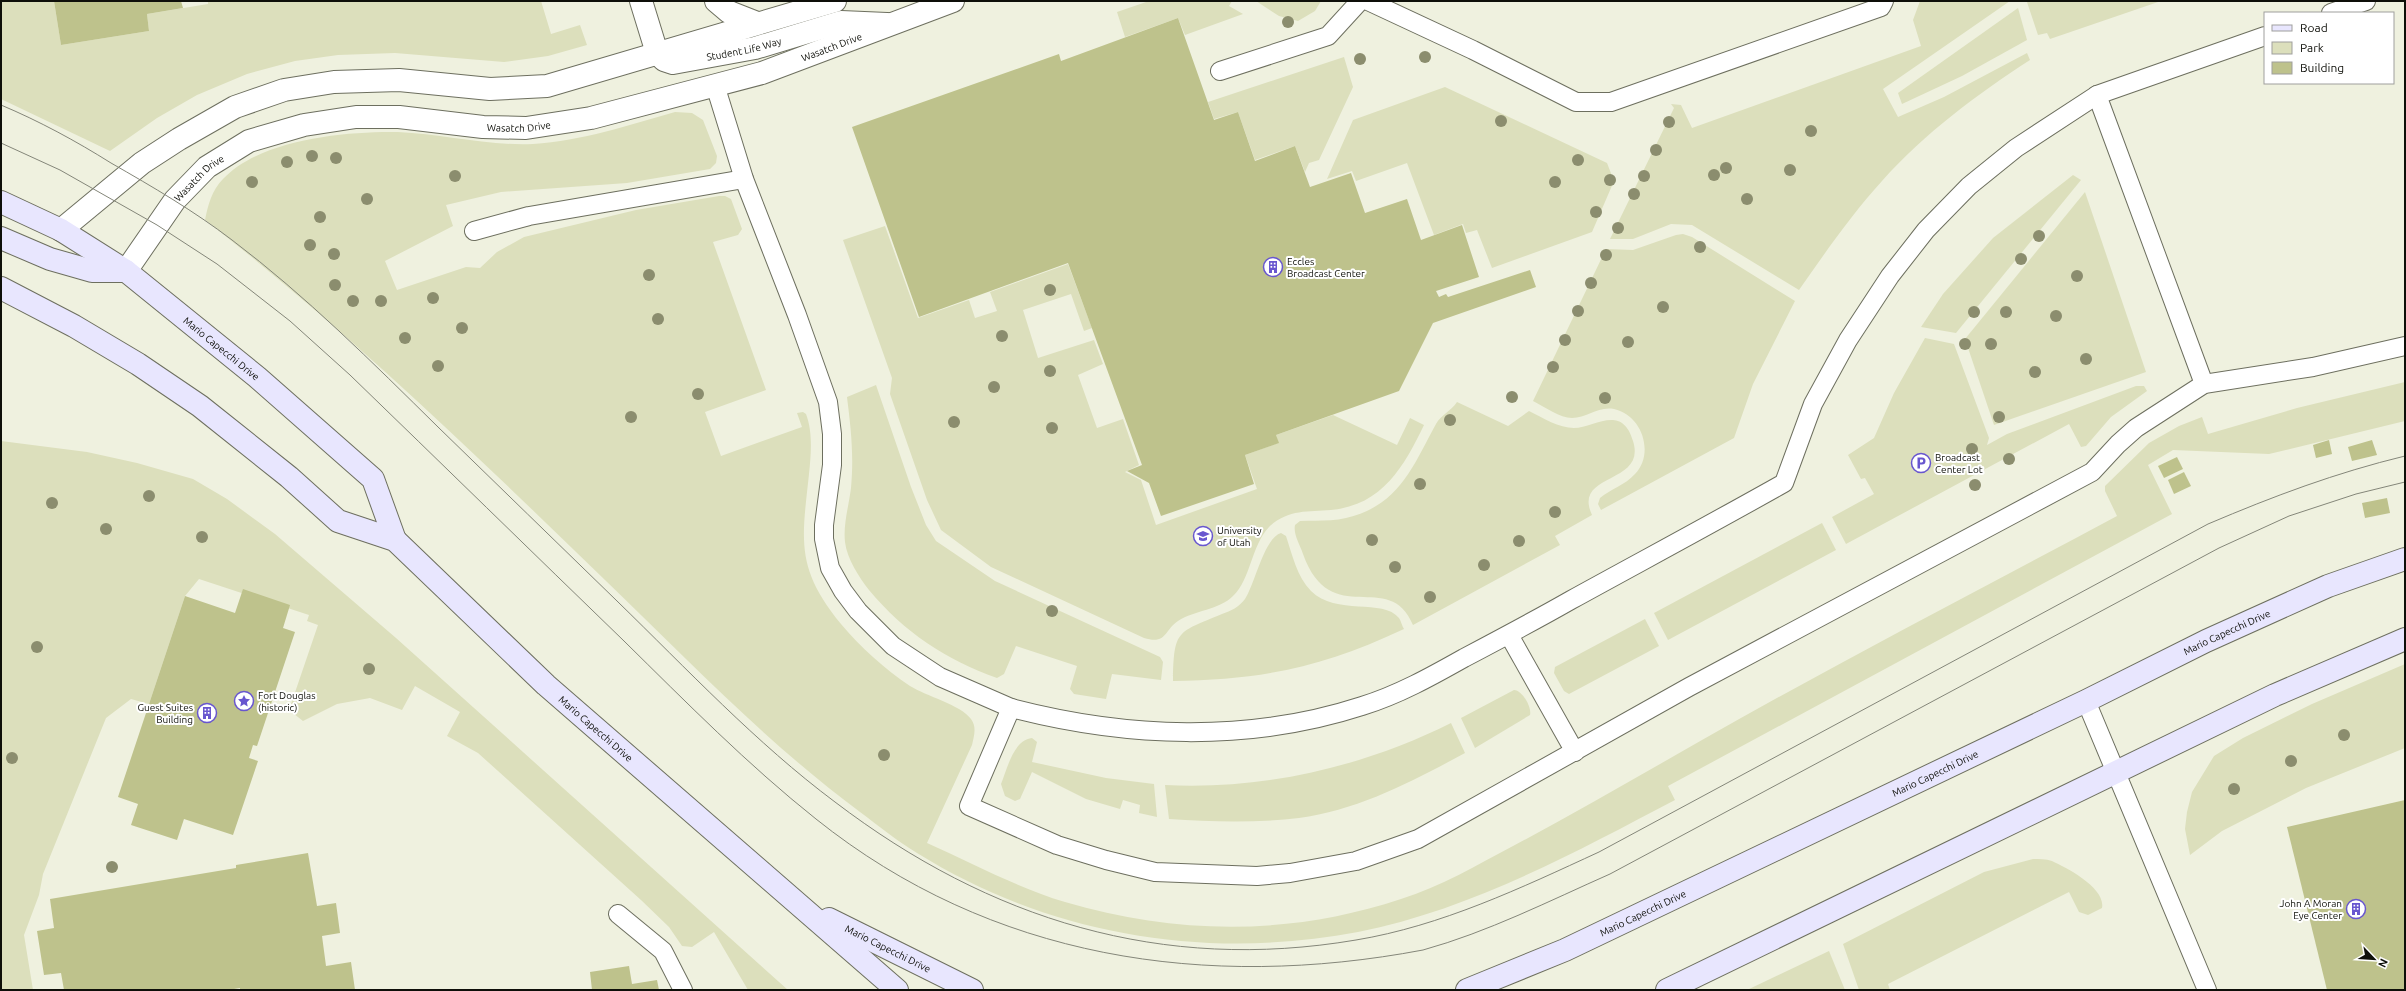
<svg xmlns="http://www.w3.org/2000/svg" width="2406" height="991" font-family="Ubuntu,sans-serif">
	<rect width="100%" height="100%" fill="#eff1df"/>
	<!-- green -->
	<g fill="#dcdfbc">
		<polygon points="1,1 54,1 61,45 149,31 147,14 208,4 208,1 541,1 551,34 580,25 587,45 548,56 504,62 395,53 338,55 295,61 247,74 197,95 157,118 110,151 1,99"/>
		<polygon points="1149,1 1232,1 1229,6 1243,14 1185,35 1178,18 1125,37 1117,12"/>
		<polygon points="1256,1 1321,1 1315,11 1298,21 1279,16"/>
		<path d="M1920 1H2010L1883 89 1898 117 1944 97 2027 53 2030 60C1976 95 1925 133 1882 181 1851 215 1825 253 1799 290L1692 225 1671 224 1633 239H1610L1674 108 1671 104 1681 105 1692 128 1921 46 1913 20Z"/>
		<polygon points="2161,1 2050,39 2047,33 2038,35 2027,2"/>
		<polygon points="2018,8 2027,40 1962,76 1902,104 1898,93"/>
		<polygon points="1344,57 1353,87 1319,160 1309,163 1305,172 1295,146 1255,160 1238,112 1214,119 1208,102"/>
		<polygon points="1445,87 1607,163 1614,181 1592,232 1492,268 1477,230 1466,233 1463,224 1434,235 1407,163 1356,181 1352,171 1327,179 1353,120"/>
		<path d="M675 112 692 113 703 120 717 156 716 163 710 169 627 183 501 192 446 205 453 226 385 261 397 290 466 267 480 268 497 252 524 237 636 210 719 196H725L731 199 742 229 738 235 713 242 766 390 705 412 721 456 802 427 797 413 803 412 806 414C813 432 811 455 809 474 802 540 795 568 841 624 860 647 885 669 910 686 926 696 961 705 971 719 977 727 974 736 972 745L927 843C972 863 1018 888 1065 902 1178 935 1289 936 1401 899 1440 887 1477 865 1513 846 1577 812 1639 776 1702 740 1839 662 1979 590 2117 516L2105 491V486L2149 443 2179 426 2202 417 2208 434 2297 408 2405 382V421L2269 454 2173 450 2148 465 2172 514 1668 786 1675 800C1574 853 1472 909 1358 932 1206 961 1049 935 917 853 897 841 879 826 860 812 767 743 688 660 605 580 476 455 347 330 205 220 208 205 212 190 223 179 260 139 347 131 398 132 443 134 487 146 533 144 582 141 629 125 675 112Z"/>
		<polygon points="2073,175 2081,180 1956,333 1921,327 1943,294 1993,238"/>
		<polygon points="2085,192 2146,372 1994,425 1965,339"/>
		<path d="M885 226 918 318 969 300 975 318 997 311 990 292 1068 264 1092 328 1084 331 1071 294 1023 310 1038 358 1094 340 1103 364 1078 375 1097 428 1123 419 1139 465 1125 472 1141 480 1156 525 1257 489 1245 455 1278 443 1276 435 1333 415 1397 445 1410 418 1424 425C1404 466 1383 505 1331 510 1308 512 1288 509 1269 527 1251 546 1251 579 1233 596 1219 610 1195 610 1178 621 1164 630 1167 645 1144 638L991 567 941 530 927 500 890 394 892 378 843 240Z"/>
		<path d="M1683 234 1692 237 1795 301 1753 384 1734 438 1601 510 1598 504 1600 498C1611 489 1625 485 1635 474 1655 453 1642 415 1614 409 1598 406 1587 418 1572 418 1560 418 1545 407 1533 401L1606 249 1633 250 1676 235Z"/>
		<polygon points="1925,338 1954,344 1989,438 1987,445 2007,434 2136,386 2144,386 2147,391 2111,417 2086,446 2081,447 2069,424 1846,544 1832,517 1874,494 1865,478 1861,479 1848,455 1874,438 1894,393"/>
		<path d="M876 385 911 487 926 525 936 541 995 581 1160 657 1163 662 1161 680 1112 674 1106 699 1074 694 1070 689 1077 666 1016 646 1004 674 997 678C946 660 904 632 869 590 859 577 847 559 845 542 843 524 849 505 851 488 854 455 851 429 847 397Z"/>
		<path d="M1457 402 1508 426 1529 411C1543 418 1559 428 1574 428 1594 428 1622 403 1633 441 1647 485 1572 472 1592 515L1555 536 1560 545 1413 625C1389 567 1331 632 1303 554 1300 545 1293 534 1295 525L1300 521C1315 520 1331 522 1346 518 1399 506 1413 466 1436 424 1441 415 1451 411 1457 402Z"/>
		<polygon points="1,441 87,452 137,463 193,479 227,499 275,534 396,638 788,990 748,990 714,932 692,947 682,946 669,927 641,900 478,753 447,736 460,712 415,686 402,710 370,698 337,704 303,721 289,710 318,625 307,621 309,615 199,579 185,596 149,704 131,699 106,718 43,874 39,895 24,935 33,990 1,990"/>
		<polygon points="1822,523 1836,550 1668,640 1654,613"/>
		<path d="M1281 533 1286 536C1292 554 1297 577 1311 591 1336 616 1383 598 1399 618 1401 621 1402 626 1404 629 1323 667 1262 680 1173 681 1174 629 1177 633 1222 614 1231 611 1239 607 1245 599 1255 584 1264 538 1281 533Z"/>
		<polygon points="1645,619 1659,646 1569,694 1564,691 1554,673 1555,667"/>
		<polygon points="2405,664 2405,748 2306,788 2222,831 2190,855 2185,829 2187,812 2192,792 2214,756 2243,738 2312,704"/>
		<path d="M1514 690C1522 690 1532 707 1530 715L1475 748 1461 718Z"/>
		<path d="M1451 723 1465 753C1413 781 1359 810 1299 818 1256 823 1212 822 1169 819L1165 785C1264 790 1363 767 1451 723Z"/>
		<path d="M1032 738 1037 742 1032 762 1106 778 1154 784 1157 817 1139 813 1140 805 1123 800 1120 809 1086 799 1032 772 1020 799 1015 801 1005 796 1001 784C1007 770 1013 740 1032 738Z"/>
		<path d="M2033 859C2039 859 2046 859 2052 861 2067 868 2106 888 2102 908L2088 915 2079 912 2069 892 1888 984 1890 990H1859L1843 944 1984 872Z"/>
		<polygon points="1829,951 1845,990 1747,990"/>
	</g>
	<!-- building -->
	<g fill="#bec28c">
		<polygon points="54,1 181,1 183,8 147,14 149,31 61,45"/>
		<polygon points="1178,18 1214,120 1238,112 1255,161 1295,146 1310,187 1351,173 1365,213 1407,199 1421,240 1462,225 1479,277 1436,291 1439,297 1446,294 1448,297 1530,270 1536,287 1433,323 1399,391 1276,435 1279,443 1245,455 1254,484 1161,516 1149,483 1127,471 1142,465 1068,263 919,317 852,127 1059,54 1061,61"/>
		<polygon points="2329,440 2332,454 2316,458 2313,445"/>
		<polygon points="2372,440 2377,455 2352,461 2348,447"/>
		<polygon points="2177,457 2183,469 2164,478 2158,466"/>
		<polygon points="2184,472 2191,486 2174,494 2168,480"/>
		<polygon points="2387,498 2390,513 2365,518 2362,503"/>
		<polygon points="243,589 290,605 283,628 295,632 257,746 253,745 249,758 258,761 233,835 184,819 177,840 131,825 138,804 118,797 185,596 235,613"/>
		<polygon points="2405,800 2405,990 2327,990 2287,827"/>
		<polygon points="308,853 317,906 336,903 340,933 322,936 326,966 351,962 355,990 240,990 240,988 228,990 64,990 61,973 44,975 37,931 54,928 50,899 236,868 236,865"/>
		<polygon points="629,966 632,984 657,980 659,990 592,990 590,972"/>
	</g>
	<g fill="none" stroke-linecap="round" stroke-linejoin="round">
		<defs>
			<g id="service">
				<polyline points="1368,1 1473,50 1576,102 1611,102 1881,7 1884,1"/>
				<polyline points="2331,13 2366,1"/>
				<polyline points="1220,71 1328,36 1360,1"/>
				<polyline points="715,85 744,179 797,315 828,402 832,434 832,465 824,525 824,539 830,568 843,591 858,611 893,646 940,677 1011,708 969,806 1057,845 1106,860 1155,872 1257,876 1290,873 1356,861 1418,839 1689,687 2092,472 2118,444 2136,428 2204,384 2313,367 2405,346"/>
				<polyline points="2097,95 2204,384"/>
				<polyline points="474,231 529,216 744,179"/>
				<polyline points="1509,635 1575,752"/>
				<polyline points="2086,701 2207,990"/>
				<path d="M1011 708C1126 738 1248 743 1362 706 1398 695 1432 676 1464 658 1500 639 1536 620 1571 600 1642 561 1713 523 1784 483L1813 404 1848 340 1890 276 1926 230 1969 186 2016 148 2097 95 2265 36"/>
				<polyline points="618,914 663,951 683,990"/>
			</g>
			<g id="minor">
				<path id="s1" d="M641 1 657 53 664 60 673 63 755 48 841 22 887 24"/>
				<polyline points="716,1 729,12 757,23"/>
			</g>
			<g id="tertiary">
				<polyline points="61,230 142,163 179,139 235,107 284,90 334,82 399,80 490,89 547,86 835,1"/>
				<path id="s2" d="M126 271 175 200 207 167 249 141 304 125 356 117H399L483 127 526 128 591 118 762 73 953 1"/>
			</g>
			<g id="secondary">
				<path id="s3" d="M1 202 61 230 126 271 257 377 373 479 395 540"/>
				<polyline points="1,238 50,259 92,271 126,271"/>
				<path id="s4" d="M1 288 74 326 138 364 200 406 289 477 338 521 395 540 546 685 897 990"/>
				<path id="s5" d="M829 919 972 990"/>
				<path id="s6" d="M1467 990 1565 950 2086 701 2206 641 2328 586 2405 559"/>
				<polyline points="1667,990 2275,695 2405,639"/>
			</g>
		</defs>
		<!-- service casing -->
		<use href="#service" stroke="#6d6f5f" stroke-width="20"/>
		<!-- minor casing -->
		<use href="#minor" stroke="#6d6f5f" stroke-width="24"/>
		<!-- tertiary casing -->
		<use href="#tertiary" stroke="#6d6f5f" stroke-width="24"/>
		<!-- secondary casing -->
		<use href="#secondary" stroke="#6d6f5f" stroke-width="24"/>
		<!-- service -->
		<use href="#service" stroke="#fff" stroke-width="18"/>
		<!-- minor -->
		<use href="#minor" stroke="#fff" stroke-width="22"/>
		<!-- tertiary -->
		<use href="#tertiary" stroke="#fff" stroke-width="22"/>
		<!-- secondary -->
		<use href="#secondary" stroke="#e8e6fe" stroke-width="22"/>
		<!-- tram -->
		<g stroke="#848679" stroke-width="1">
			<path d="M1 105C39 121 76 141 111 163 153 187 194 211 232 240 306 296 372 362 438 427 498 485 557 543 617 601 687 669 756 743 835 802 990 920 1162 973 1356 940 1441 926 1521 888 1599 852L2208 524C2274 496 2335 473 2405 456"/>
			<path d="M1 143 60 170 157 225 217 264 290 321 350 375C441 463 532 552 624 641 686 702 748 765 816 819 991 959 1206 991 1423 950 1488 932 1549 901 1610 874L2219 548 2289 516 2356 494 2405 482"/>
		</g>
	</g>
	<!-- trees -->
	<g fill="#8b8d6e">
		<circle cx="1288" cy="22" r="6"/>
		<circle cx="1425" cy="57" r="6"/>
		<circle cx="1360" cy="59" r="6"/>
		<circle cx="1501" cy="121" r="6"/>
		<circle cx="1669" cy="122" r="6"/>
		<circle cx="1811" cy="131" r="6"/>
		<circle cx="1656" cy="150" r="6"/>
		<circle cx="312" cy="156" r="6"/>
		<circle cx="336" cy="158" r="6"/>
		<circle cx="1578" cy="160" r="6"/>
		<circle cx="287" cy="162" r="6"/>
		<circle cx="1726" cy="168" r="6"/>
		<circle cx="1790" cy="170" r="6"/>
		<circle cx="1714" cy="175" r="6"/>
		<circle cx="455" cy="176" r="6"/>
		<circle cx="1644" cy="176" r="6"/>
		<circle cx="1610" cy="180" r="6"/>
		<circle cx="252" cy="182" r="6"/>
		<circle cx="1555" cy="182" r="6"/>
		<circle cx="1634" cy="194" r="6"/>
		<circle cx="367" cy="199" r="6"/>
		<circle cx="1747" cy="199" r="6"/>
		<circle cx="1596" cy="212" r="6"/>
		<circle cx="320" cy="217" r="6"/>
		<circle cx="1618" cy="228" r="6"/>
		<circle cx="2039" cy="236" r="6"/>
		<circle cx="310" cy="245" r="6"/>
		<circle cx="1700" cy="247" r="6"/>
		<circle cx="334" cy="254" r="6"/>
		<circle cx="1606" cy="255" r="6"/>
		<circle cx="2021" cy="259" r="6"/>
		<circle cx="649" cy="275" r="6"/>
		<circle cx="2077" cy="276" r="6"/>
		<circle cx="1591" cy="283" r="6"/>
		<circle cx="335" cy="285" r="6"/>
		<circle cx="1050" cy="290" r="6"/>
		<circle cx="433" cy="298" r="6"/>
		<circle cx="353" cy="301" r="6"/>
		<circle cx="381" cy="301" r="6"/>
		<circle cx="1663" cy="307" r="6"/>
		<circle cx="1578" cy="311" r="6"/>
		<circle cx="1974" cy="312" r="6"/>
		<circle cx="2006" cy="312" r="6"/>
		<circle cx="2056" cy="316" r="6"/>
		<circle cx="658" cy="319" r="6"/>
		<circle cx="462" cy="328" r="6"/>
		<circle cx="1002" cy="336" r="6"/>
		<circle cx="405" cy="338" r="6"/>
		<circle cx="1565" cy="340" r="6"/>
		<circle cx="1628" cy="342" r="6"/>
		<circle cx="1965" cy="344" r="6"/>
		<circle cx="1991" cy="344" r="6"/>
		<circle cx="2086" cy="359" r="6"/>
		<circle cx="438" cy="366" r="6"/>
		<circle cx="1553" cy="367" r="6"/>
		<circle cx="1050" cy="371" r="6"/>
		<circle cx="2035" cy="372" r="6"/>
		<circle cx="994" cy="387" r="6"/>
		<circle cx="698" cy="394" r="6"/>
		<circle cx="1512" cy="397" r="6"/>
		<circle cx="1605" cy="398" r="6"/>
		<circle cx="631" cy="417" r="6"/>
		<circle cx="1999" cy="417" r="6"/>
		<circle cx="1450" cy="420" r="6"/>
		<circle cx="954" cy="422" r="6"/>
		<circle cx="1052" cy="428" r="6"/>
		<circle cx="1972" cy="449" r="6"/>
		<circle cx="2009" cy="459" r="6"/>
		<circle cx="1420" cy="484" r="6"/>
		<circle cx="1975" cy="485" r="6"/>
		<circle cx="149" cy="496" r="6"/>
		<circle cx="52" cy="503" r="6"/>
		<circle cx="1555" cy="512" r="6"/>
		<circle cx="106" cy="529" r="6"/>
		<circle cx="202" cy="537" r="6"/>
		<circle cx="1372" cy="540" r="6"/>
		<circle cx="1519" cy="541" r="6"/>
		<circle cx="1484" cy="565" r="6"/>
		<circle cx="1395" cy="567" r="6"/>
		<circle cx="1430" cy="597" r="6"/>
		<circle cx="1052" cy="611" r="6"/>
		<circle cx="37" cy="647" r="6"/>
		<circle cx="369" cy="669" r="6"/>
		<circle cx="2344" cy="735" r="6"/>
		<circle cx="884" cy="755" r="6"/>
		<circle cx="12" cy="758" r="6"/>
		<circle cx="2291" cy="761" r="6"/>
		<circle cx="2234" cy="789" r="6"/>
		<circle cx="112" cy="867" r="6"/>
	</g>
	<!-- icons -->
	<defs>
		<symbol id="building-ring" viewBox="-11 -11 22 22"><circle r="9.5" fill="#fff" stroke="#6856cf" stroke-width="1.5"/><path d="M-4-6H4V6H1V3H-1V6H-4ZM-2.5-4.3h1.7v1.8h-1.7ZM.8-4.3h1.7v1.8H.8ZM-2.5-1h1.7V.8h-1.7ZM.8-1h1.7V.8H.8Z" fill="#6856cf"/></symbol>
		<symbol id="parking-ring" viewBox="-11 -11 22 22"><circle r="9.5" fill="#fff" stroke="#6856cf" stroke-width="1.5"/><path d="M-3.5-5.5H1a3.5 3.5 0 0 1 0 7H-1V5.5H-3.5ZM-1-3.4V-.6H.8a1.4 1.4 0 0 0 0-2.8Z" fill="#6856cf"/></symbol>
		<symbol id="university-ring" viewBox="-11 -11 22 22"><circle r="9.5" fill="#fff" stroke="#6856cf" stroke-width="1.5"/><path d="M0-5L7-2L0 1L-7-2ZM-4 1L0 2.5L4 1V4Q0 6-4 4Z" fill="#6856cf"/></symbol>
		<symbol id="sight-ring" viewBox="-11 -11 22 22"><circle r="9.5" fill="#fff" stroke="#6856cf" stroke-width="1.5"/><path d="M0-6L1.8-2.2L6-1.7L2.9 1.2L3.7 5.4L0 3.3L-3.7 5.4L-2.9 1.2L-6-1.7L-1.8-2.2Z" fill="#6856cf"/></symbol>
	</defs>
	<g fill-rule="evenodd">
		<use href="#building-ring" x="1262" y="256" width="22" height="22"/>
		<use href="#parking-ring" x="1910" y="452" width="22" height="22"/>
		<use href="#university-ring" x="1192" y="525" width="22" height="22"/>
		<use href="#sight-ring" x="233" y="690" width="22" height="22"/>
		<use href="#building-ring" x="196" y="702" width="22" height="22"/>
		<use href="#building-ring" x="2345" y="898" width="22" height="22"/>
	</g>
	<g text-anchor="middle" dominant-baseline="central" stroke-width="4" stroke-linejoin="round" paint-order="stroke">
		<!-- street labels -->
		<g font-size="10" fill="#0e0f09" stroke="#fff">
			<text stroke="none"><textPath href="#s2" startOffset="779">Wasatch Drive</textPath></text>
			<text stroke="none"><textPath href="#s1" startOffset="146">Student Life Way</textPath></text>
			<text stroke="none"><textPath href="#s2" startOffset="455">Wasatch Drive</textPath></text>
			<text stroke="none"><textPath href="#s2" startOffset="119">Wasatch Drive</textPath></text>
			<text stroke="none"><textPath href="#s3" startOffset="266">Mario Capecchi Drive</textPath></text>
			<text stroke="none"><textPath href="#s6" startOffset="840">Mario Capecchi Drive</textPath></text>
			<text stroke="none"><textPath href="#s4" startOffset="747">Mario Capecchi Drive</textPath></text>
			<text stroke="none"><textPath href="#s6" startOffset="516">Mario Capecchi Drive</textPath></text>
			<text stroke="none"><textPath href="#s6" startOffset="192">Mario Capecchi Drive</textPath></text>
			<text stroke="none"><textPath href="#s5" startOffset="66">Mario Capecchi Drive</textPath></text>
		</g>
		<!-- poi labels -->
		<g font-size="10" fill="#0e0f09" stroke="#fff" text-anchor="start">
			<text x="1287" y="261">Eccles<tspan x="1287" dy="12">Broadcast Center</tspan></text>
			<text x="1935" y="457">Broadcast<tspan x="1935" dy="12">Center Lot</tspan></text>
			<text x="1217" y="530">University<tspan x="1217" dy="12">of Utah</tspan></text>
			<text x="258" y="695">Fort Douglas<tspan x="258" dy="12">(historic)</tspan></text>
			<text x="193" y="707" text-anchor="end">Guest Suites<tspan x="193" dy="12">Building</tspan></text>
			<text x="2342" y="903" text-anchor="end">John A Moran<tspan x="2342" dy="12">Eye Center</tspan></text>
		</g>
	</g>
	<!-- border -->
	<rect width="2406" height="991" fill="none" stroke="#0e0f09" stroke-width="4"/>
	<!-- legend -->
	<rect x="2264" y="12" width="130" height="72" fill="#ffffff" stroke="#9f9f9d"/>
	<rect x="2272" y="25" width="20" height="6" fill="#e8e6fe" stroke="#9f9f9d"/>
	<text x="2300" y="32" font-size="12" fill="#0e0f09">Road</text>
	<rect x="2272" y="42" width="20" height="12" fill="#dcdfbc" stroke="#9f9f9d"/>
	<text x="2300" y="52" font-size="12" fill="#0e0f09">Park</text>
	<rect x="2272" y="62" width="20" height="12" fill="#bec28c" stroke="#9f9f9d"/>
	<text x="2300" y="72" font-size="12" fill="#0e0f09">Building</text>
	<!-- north arrow -->
	<g transform="translate(2374 959) rotate(115)" stroke="#ffffff" stroke-width="3" paint-order="stroke">
	<path d="M0-3L7 15L0 10L-7 15Z" fill="#0e0f09"/>
	<text y="-6" font-size="11" font-weight="bold" text-anchor="middle" fill="#0e0f09">N</text>
	</g>
</svg>
